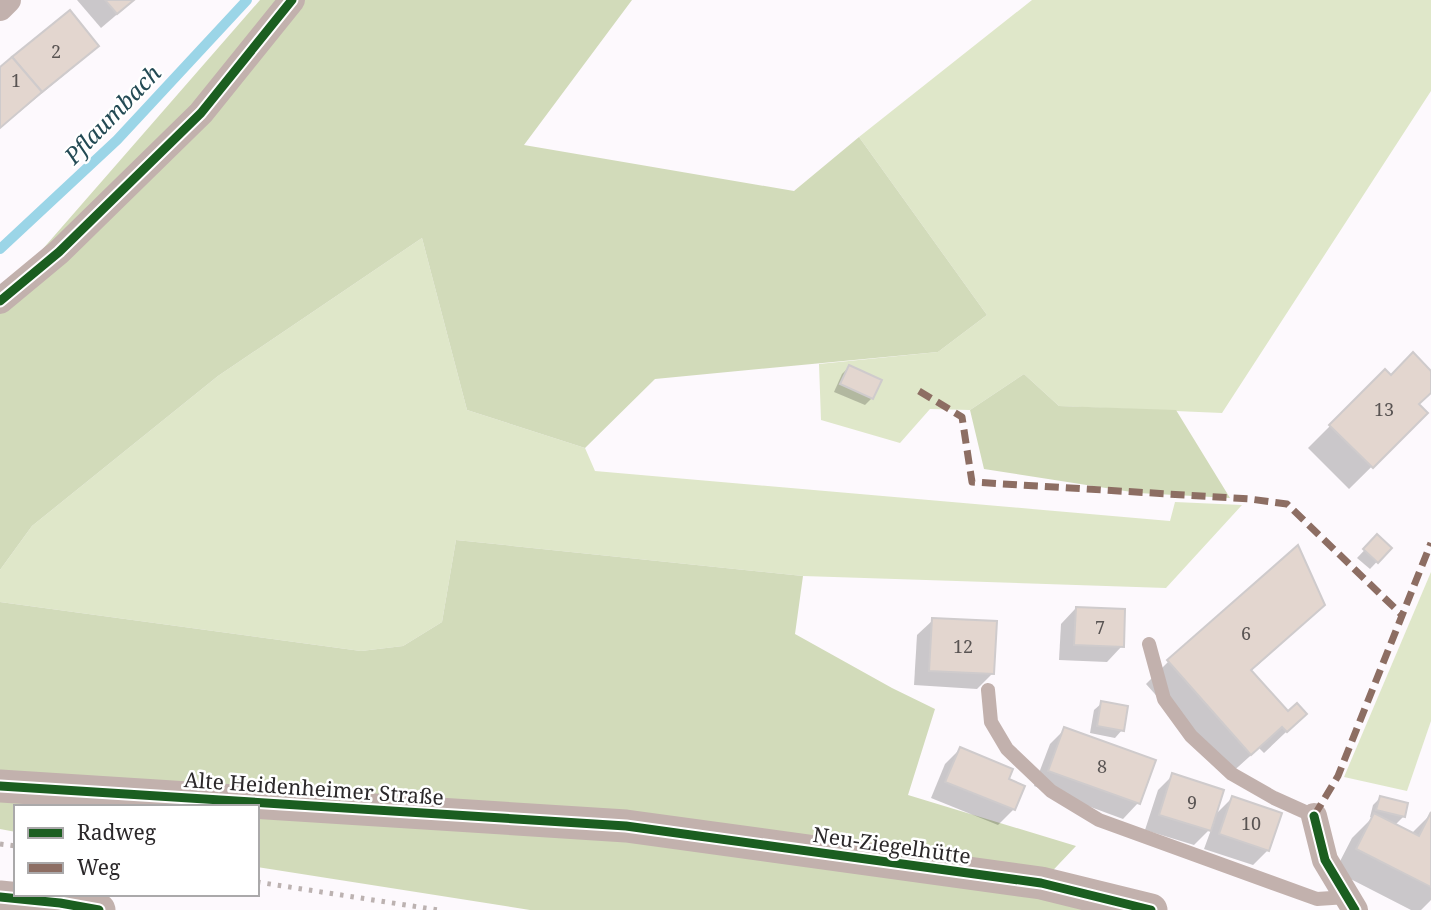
<svg xmlns="http://www.w3.org/2000/svg" width="1431" height="910" font-family="'Noto Serif',serif">
	<rect width="100%" height="100%" fill="#fdf9fd"/>
	<!-- green -->
	<g fill="#dfe7c9">
		<polygon points="1032,0 1431,0 1431,91 1222,413 1059,406 1024,374 970,410 930,409 900,443 821,420 819,364 938,352 987,315 859,137"/>
		<polygon points="422,238 467,410 585,448 595,471 1170,521 1175,502 1242,505 1166,588 803,576 456,540 442,622 403,646 361,651 0,602 0,570 32,526 218,376"/>
		<polygon points="1431,572 1431,721 1407,791 1344,777"/>
	</g>
	<!-- forest -->
	<g fill="#d2dbba">
		<polygon points="260,0 632,0 524,145 794,191 859,137 987,315 938,352 655,379 585,448 467,410 422,238 218,376 32,526 0,570 0,298"/>
		<polygon points="1024,374 1059,406 1176,410 1230,498 1138,493 984,469 970,410"/>
		<polygon points="456,540 803,576 795,634 892,688 935,709 908,795 1076,846 1041,883 1042,896 1098,910 530,910 257,867 257,807 16,807 16,832 0,829 0,602 361,651 403,646 442,622"/>
	</g>
	<!-- shadow -->
	<g fill="#0003">
		<polygon points="77,0 134,0 101,28"/>
		<polygon points="96,46 81,61 0,128 0,69"/>
		<polygon points="849,367 872,398 865,405 834,392 842,374"/>
		<polygon points="1385,371 1391,377 1431,373 1431,391 1417,405 1426,413 1349,489 1308,448"/>
		<polygon points="1377,537 1390,548 1370,569 1357,558"/>
		<polygon points="1297,547 1323,604 1300,627 1250,672 1288,714 1305,714 1264,753 1259,748 1228,776 1146,684 1168,662"/>
		<polygon points="1076,608 1122,646 1107,662 1059,660 1061,624"/>
		<polygon points="933,620 993,673 977,689 914,685 917,635"/>
		<polygon points="1102,703 1122,730 1115,738 1090,733 1094,710"/>
		<polygon points="1065,729 1154,761 1138,803 1123,819 1034,786 1050,744"/>
		<polygon points="960,749 1014,809 998,825 931,798 945,764"/>
		<polygon points="1173,775 1214,816 1232,798 1268,850 1253,865 1204,849 1212,827 1194,845 1145,830 1158,790"/>
		<polygon points="1380,798 1404,816 1394,826 1411,834 1431,814 1431,900 1421,910 1411,910 1335,871 1352,838 1372,818 1370,817 1373,805"/>
	</g>
	<g fill="none" stroke-linecap="round" stroke-linejoin="round">
		<!-- stream -->
		<polyline stroke="#9bd5e7" stroke-width="10" points="0,249 117,140 247,0"/>
	</g>
	<!-- building -->
	<g fill="#e3d6cf" stroke="#cfcbcc" stroke-width="2">
		<polygon points="105,0 134,0 117,14"/>
		<polygon points="70,10 99,46 42,92 12,57"/>
		<polygon points="12,57 42,92 0,128 0,67"/>
		<polygon points="1413,352 1431,371 1431,393 1419,404 1428,413 1373,468 1329,425 1385,369 1391,375"/>
		<polygon points="849,365 882,380 873,399 840,384"/>
		<polygon points="1377,534 1392,548 1378,563 1363,549"/>
		<polygon points="1298,545 1325,605 1251,670 1288,711 1297,703 1307,714 1287,732 1282,727 1251,755 1167,660"/>
		<polygon points="1076,607 1125,609 1124,647 1074,645"/>
		<polygon points="932,618 997,621 994,674 929,671"/>
		<polygon points="1101,701 1128,706 1124,731 1097,726"/>
		<polygon points="1064,727 1156,760 1140,804 1048,771"/>
		<polygon points="960,747 1013,769 1009,779 1025,786 1015,810 945,782"/>
		<polygon points="1172,773 1224,790 1211,831 1159,815"/>
		<polygon points="1232,796 1282,813 1269,851 1219,834"/>
		<polygon points="1380,796 1408,803 1405,817 1376,810"/>
		<polygon points="1431,812 1431,887 1356,849 1374,813 1419,836"/>
	</g>
	<g fill="none" stroke-linecap="round" stroke-linejoin="round">
		<!-- service -->
		<g stroke="#c2b1ad" stroke-width="14">
			<polyline points="1149,644 1164,699 1191,736 1232,774 1274,798 1314,816"/>
			<polyline points="988,690 991,722 1007,749 1051,791 1099,820 1317,899 1347,897"/>
		</g>
		<!-- minor -->
		<g stroke="#c2b1ad" stroke-width="26">
			<polyline points="0,8 8,0"/>
			<polyline points="0,301 59,252 201,113 292,0"/>
			<polyline points="1314,816 1325,860 1355,910"/>
		</g>
		<!-- tertiary -->
		<g stroke="#c2b1ad" stroke-width="33">
			<polyline points="0,786 626,826 1041,883 1151,910"/>
			<polyline points="0,897 60,903 99,910"/>
		</g>
		<!-- rail -->
		<g stroke="#bcb2b1" stroke-width="5" stroke-dasharray="3.5 7" stroke-linecap="butt">
			<polyline points="0,844 16,846"/>
			<polyline points="257,882 438,910"/>
		</g>
		<!-- quiet -->
		<g stroke="#8d6e63" stroke-width="7" stroke-dasharray="14 7" stroke-linecap="butt">
			<polyline points="919,391 962,417 972,482 1250,499 1287,504 1403,616"/>
			<polyline points="1314,816 1338,776 1431,543"/>
		</g>
		<defs>
			<g id="cycleway">
				<polyline points="0,301 59,252 201,113 292,0"/>
				<polyline points="0,786 626,826 1041,883 1151,910"/>
				<polyline points="1314,816 1325,860 1355,910"/>
				<polyline points="0,897 60,903 99,910"/>
			</g>
		</defs>
		<!-- cycleway casing -->
		<use href="#cycleway" stroke="#fff" stroke-width="13"/>
		<!-- cycleway -->
		<use href="#cycleway" stroke="#1b5e20" stroke-width="9"/>
	</g>
	<g text-anchor="middle" dominant-baseline="central" stroke-width="5" stroke-linejoin="round" paint-order="stroke">
		<!-- number labels -->
		<g font-size="18" fill="#595453">
			<text x="56" y="51">2</text>
			<text x="16" y="80">1</text>
			<text x="1384" y="409">13</text>
			<text x="1100" y="627">7</text>
			<text x="1246" y="633">6</text>
			<text x="963" y="646">12</text>
			<text x="1102" y="766">8</text>
			<text x="1192" y="802">9</text>
			<text x="1251" y="823">10</text>
		</g>
		<!-- street labels -->
		<g font-size="21" fill="#2b282a" stroke="#fff">
			<text transform="translate(314 788) rotate(4)">Alte Heidenheimer Straße</text>
			<text transform="translate(892 845) rotate(8)">Neu-Ziegelhütte</text>
		</g>
		<!-- water labels -->
		<g font-size="23" font-style="italic" fill="#234a54" stroke="#fff">
			<text transform="translate(112 114) rotate(-46)">Pflaumbach</text>
		</g>
	</g>
	<!-- legend -->
	<rect x="14" y="805" width="245" height="91" fill="#ffffff" stroke="#aaa9aa" stroke-width="2"/>
	<rect x="28" y="828" width="35" height="10" fill="#1b5e20" stroke="#aaa9aa" stroke-width="2"/>
	<text x="77" y="840" font-size="21" fill="#2b282a">Radweg</text>
	<rect x="28" y="863" width="35" height="10" fill="#8d6e63" stroke="#aaa9aa" stroke-width="2"/>
	<text x="77" y="875" font-size="21" fill="#2b282a">Weg</text>
</svg>
